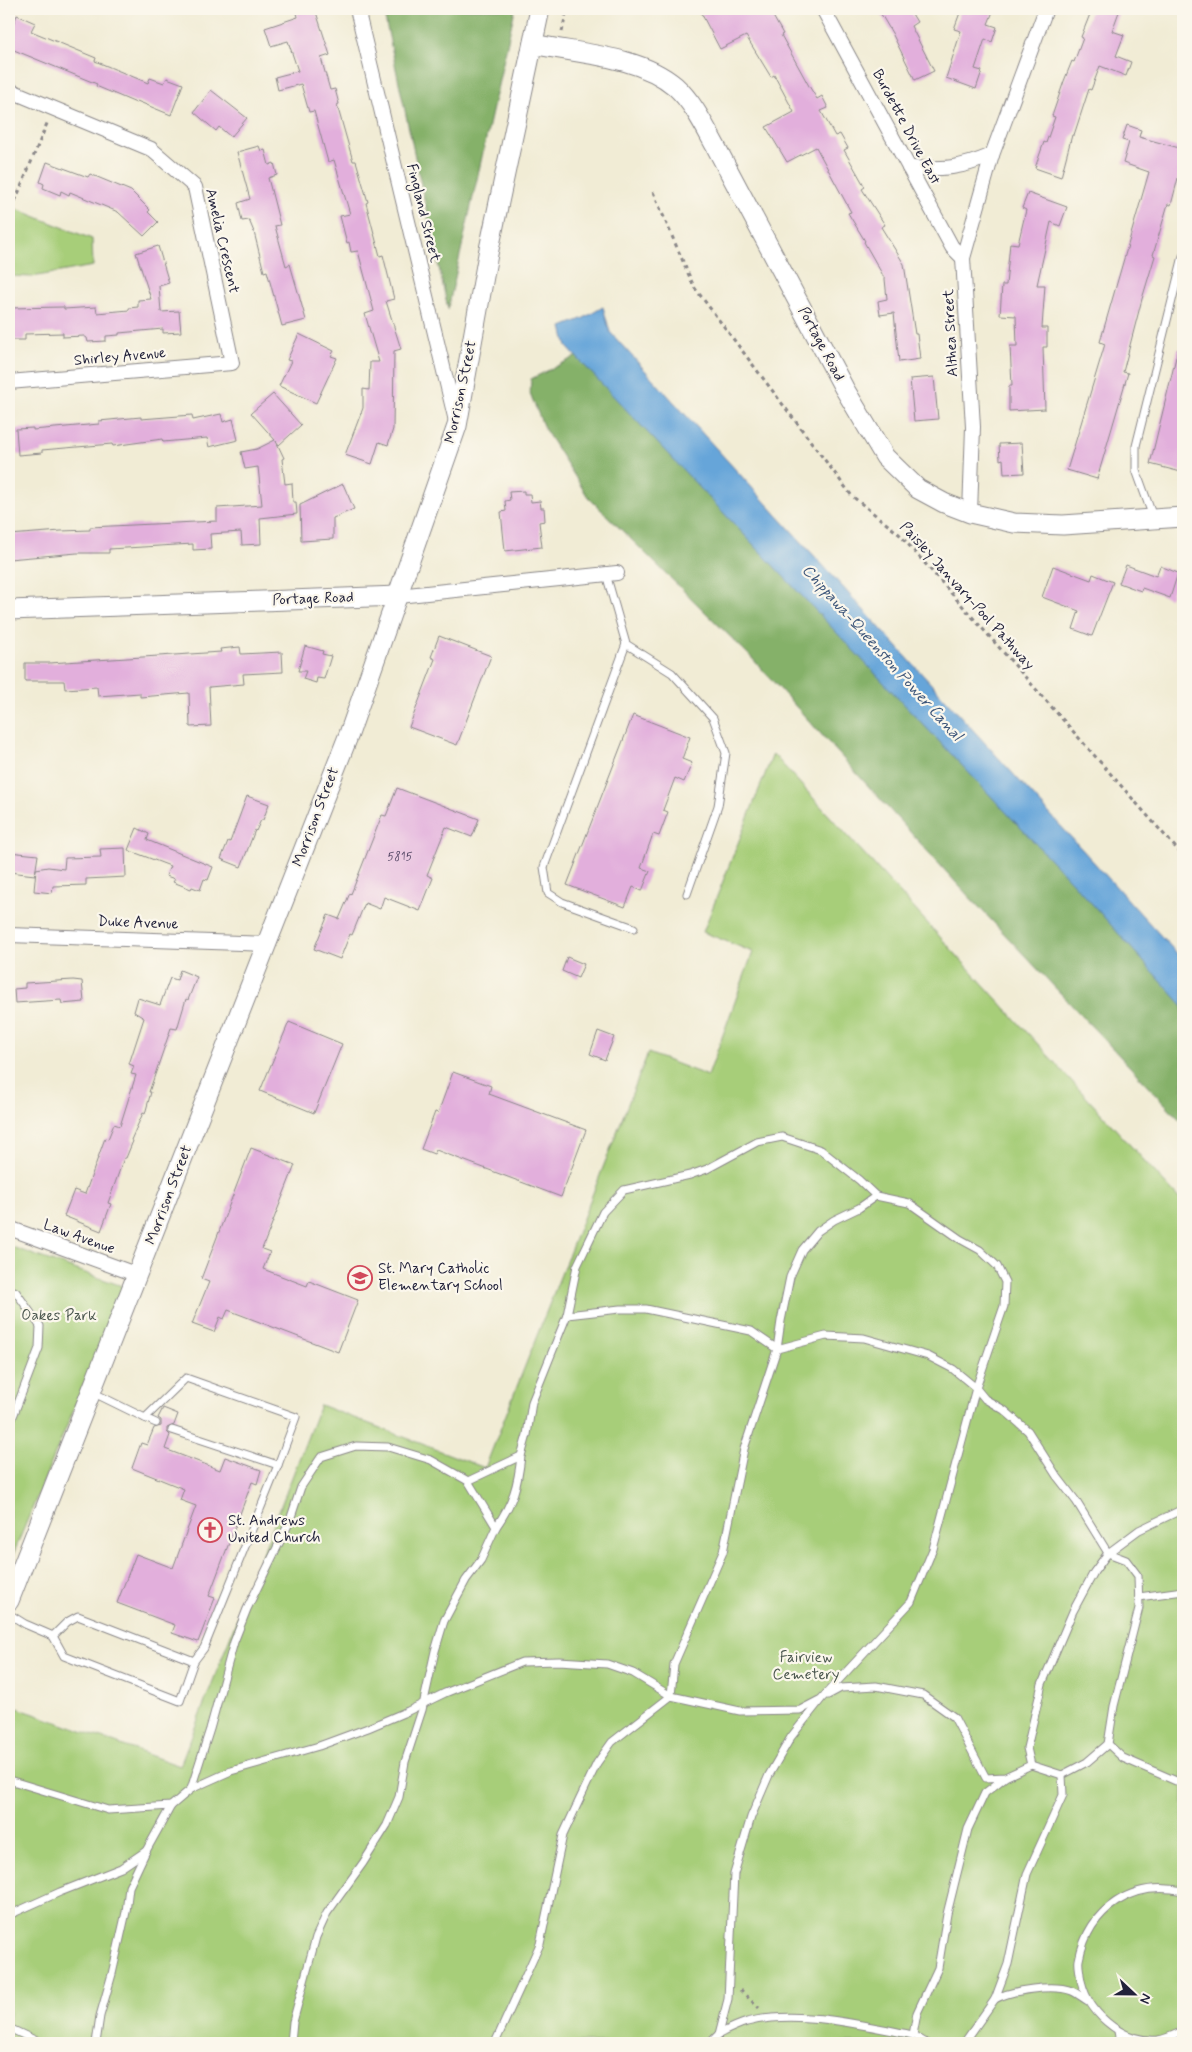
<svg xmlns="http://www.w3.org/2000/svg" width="1192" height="2052" font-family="Mynerve,sans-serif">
	<rect width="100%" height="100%" fill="#fbf7ec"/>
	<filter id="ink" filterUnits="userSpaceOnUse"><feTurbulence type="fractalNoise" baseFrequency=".02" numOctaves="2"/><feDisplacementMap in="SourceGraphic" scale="10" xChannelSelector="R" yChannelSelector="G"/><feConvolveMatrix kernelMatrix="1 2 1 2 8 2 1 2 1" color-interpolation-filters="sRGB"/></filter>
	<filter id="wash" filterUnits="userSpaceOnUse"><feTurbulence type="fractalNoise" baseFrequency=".0096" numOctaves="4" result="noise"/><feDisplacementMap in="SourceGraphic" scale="20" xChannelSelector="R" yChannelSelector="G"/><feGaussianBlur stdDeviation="1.12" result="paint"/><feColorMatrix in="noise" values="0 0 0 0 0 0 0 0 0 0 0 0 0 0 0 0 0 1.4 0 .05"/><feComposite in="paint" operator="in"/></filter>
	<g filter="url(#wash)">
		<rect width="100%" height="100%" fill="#f1ecd5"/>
		<!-- green -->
		<g fill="#a7ce79" stroke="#64785a">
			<polygon points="9,206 92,239 93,266 32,277 9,276"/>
			<polygon points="773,754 1183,1203 1183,2043 9,2043 9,1705 180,1766 320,1405 485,1468 648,1053 708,1076 753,952 703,932"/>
			<polygon points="9,1246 125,1287 9,1564"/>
		</g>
		<!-- forest -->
		<g fill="#85b169" stroke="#546a52">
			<polygon points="383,9 515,9 448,309"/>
			<polygon points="593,348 1183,998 1183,1123 960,887 750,656 588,497 544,428 530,393 531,379"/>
		</g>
		<!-- water -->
		<polygon fill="#66a5d9" stroke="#44648a" points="603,307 610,332 1183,960 1183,1006 1086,897 567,347 562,327 584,318"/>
		<g id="blocks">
			<!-- building -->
			<g fill="#e2afdc">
				<polygon points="296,9 315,9 330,55 321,58 330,90 335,89 339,104 337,105 353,161 356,161 368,202 366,203 380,256 383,255 394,299 386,301 401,349 394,351 393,429 388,445 379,442 372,464 345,455 363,408 363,389 369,390 370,362 379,362 365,314 374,311 358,251 351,252 349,242 347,243 340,216 350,214 334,160 328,162 314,111 309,112 301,84 278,90 275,77 298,71 288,41 271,46 265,28 298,17"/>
				<polygon points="699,9 769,9 783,34 781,35 809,86 817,99 822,96 828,108 821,111 835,136 840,134 848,148 844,150 865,187 862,189 885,225 881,227 904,264 915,334 917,334 920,359 899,362 894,313 880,315 878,301 887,299 885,279 864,242 865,241 848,213 851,212 816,147 787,162 766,127 794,112 774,75 771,77 746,36 720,49"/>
				<polygon points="878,9 909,9 917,22 911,26 934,71 915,80 892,33"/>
				<polygon points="971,9 994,9 988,24 997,27 992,42 985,39 975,69 982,71 976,89 946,78 961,31 954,29 961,10 969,13"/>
				<polygon points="1092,9 1120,9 1112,31 1124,35 1116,56 1131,62 1126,76 1100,66 1091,90 1089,89 1074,135 1072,135 1061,177 1035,168 1044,142 1046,143 1055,117 1052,116 1064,81 1072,61 1074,62 1083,38 1081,37"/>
				<polygon points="17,15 35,23 31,31 96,58 95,61 148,83 150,78 164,83 167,78 183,84 171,115 137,101 136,103 96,86 97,84 9,48 9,36"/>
				<polygon points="211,90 247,118 231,137 219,127 216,131 194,112"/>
				<polygon points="1127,125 1141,130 1139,137 1183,149 1183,159 1171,205 1168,204 1153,255 1155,256 1142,299 1123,372 1128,373 1097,479 1067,470 1105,344 1100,342 1149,172 1123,163 1129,142 1122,140"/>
				<polygon points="259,146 261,151 265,150 269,165 274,163 277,175 268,178 280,225 275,226 286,266 290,264 306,320 282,326 267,271 264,272 254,232 249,220 242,221 238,203 250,199 237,152"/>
				<polygon points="47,162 88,177 90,174 131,191 150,210 148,212 158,222 144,236 118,212 70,192 69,195 61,191 60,195 43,188 44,184 40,182"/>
				<polygon points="1028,193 1067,207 1060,226 1051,222 1037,285 1045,285 1042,328 1047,328 1047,347 1043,347 1045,409 1009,411 1009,386 1012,386 1010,346 1017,346 1016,316 1000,315 1002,285 1006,285 1010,243 1018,244 1026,210 1022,208"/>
				<polygon points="158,246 169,283 159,286 161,312 179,311 181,332 163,333 163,329 119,333 119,335 106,336 106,341 88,342 87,338 84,336 63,337 63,333 25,334 25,340 9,340 9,308 64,307 64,309 96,307 97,313 129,310 129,308 138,307 138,300 151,299 136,253"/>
				<polygon points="299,334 334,351 331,356 337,358 316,403 279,386 291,361 287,360"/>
				<polygon points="1178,349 1183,350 1183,462 1181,472 1150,464"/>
				<polygon points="934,377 938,419 914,421 910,379"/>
				<polygon points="273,394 301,425 279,445 276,441 284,458 282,459 285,484 292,483 293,502 296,502 297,514 260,518 261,544 242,545 241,532 210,534 211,549 193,550 193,544 109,549 109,553 77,553 9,559 9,535 61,531 90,530 90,527 217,521 217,508 262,505 258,467 245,469 241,452 257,449 275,440 251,413"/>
				<polygon points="221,414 223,422 233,419 238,440 209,447 207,438 163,442 162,439 113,446 112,444 42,450 42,453 18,455 16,429 33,428 33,430 99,424 99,421 141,417 141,419 192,415 193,420"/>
				<polygon points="1022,443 1024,473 1004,474 1003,459 1000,460 999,444"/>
				<polygon points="343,484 354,509 333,518 333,539 301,541 300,505"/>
				<polygon points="524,491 524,494 530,494 531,502 540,501 541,508 544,508 545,521 539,522 542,547 505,551 501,512 506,511 505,501 510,500 509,492"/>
				<polygon points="1126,565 1156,576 1160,566 1178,573 1170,598 1142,588 1141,591 1119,583"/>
				<polygon points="1053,566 1091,580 1093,574 1113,582 1092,636 1073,629 1079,611 1042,597"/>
				<polygon points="439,636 491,656 457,745 409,727 435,659 431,657"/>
				<polygon points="305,646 323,651 322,654 331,656 324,679 317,678 316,683 303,679 306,671 298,671"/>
				<polygon points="240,647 241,654 282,652 283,672 243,674 244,684 209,687 211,726 190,727 189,693 140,697 140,693 98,696 97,687 65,689 64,681 25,681 25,663 49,663 221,652 220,649"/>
				<polygon points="633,715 690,737 682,759 692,763 684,782 675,778 663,810 668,812 659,836 653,834 641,868 650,871 642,891 633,887 625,907 567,885"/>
				<polygon points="397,788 479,819 472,837 446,827 427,875 433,878 420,911 384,897 380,909 365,903 352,935 350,934 340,959 314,949 328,915 339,919 350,893 351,894 382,815 386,816"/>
				<polygon points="247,796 269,804 263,820 261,820 256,831 255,830 241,867 221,859 228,841 230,842"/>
				<polygon points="137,828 149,834 147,840 213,867 208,880 204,879 200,890 192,887 191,889 173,882 175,879 166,876 170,866 128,850"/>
				<polygon points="125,848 126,877 86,879 86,885 53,886 52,893 34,891 36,869 48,867 64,869 65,858 101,857 100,849"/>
				<polygon points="9,852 38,855 35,875 9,872"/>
				<polygon points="567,957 584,964 578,978 562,971"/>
				<polygon points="180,970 197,977 188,1000 186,999 177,1029 171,1028 149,1092 151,1092 145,1114 143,1113 131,1140 133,1141 126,1158 124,1158 108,1203 111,1204 101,1231 64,1216 74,1190 85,1194 105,1138 108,1139 114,1124 120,1126 136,1075 131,1074 134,1066 129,1064 144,1018 134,1012 138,998 160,1005 170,978 177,980"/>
				<polygon points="73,980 82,981 84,1002 62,1004 61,1000 15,1003 14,989 25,988 25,983"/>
				<polygon points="289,1022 342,1044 314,1113 260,1091"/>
				<polygon points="598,1031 614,1037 605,1060 590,1054"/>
				<polygon points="453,1072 491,1086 489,1094 586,1130 561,1197 436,1150 434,1154 421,1149 435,1112 438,1113"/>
				<polygon points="251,1148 295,1165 262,1249 270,1252 263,1269 307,1286 309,1281 358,1300 338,1352 228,1310 224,1319 220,1317 214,1332 192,1324 209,1282 201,1279"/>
				<polygon points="163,1408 178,1414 174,1425 167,1428 167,1432 170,1435 165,1449 220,1470 225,1457 261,1470 257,1484 252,1482 209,1596 215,1598 198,1642 172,1633 175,1625 117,1603 136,1554 173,1568 196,1506 180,1500 184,1489 132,1468 141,1443 147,1445 154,1428 161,1426 161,1420 158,1418"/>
			</g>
		</g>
	</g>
	<g filter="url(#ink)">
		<use href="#blocks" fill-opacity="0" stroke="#8a8788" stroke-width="1"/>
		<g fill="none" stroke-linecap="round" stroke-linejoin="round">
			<defs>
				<g id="lane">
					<polyline points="1153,517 1136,470 1136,446 1183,256"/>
					<polyline points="606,574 626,644 672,673 713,718 726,753 718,806 687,894"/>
					<polyline points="626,644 544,867 548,893 562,902 634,928"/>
					<polyline points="9,1289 16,1292 40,1326 39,1348 9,1427"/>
					<polyline points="567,1315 620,1309 646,1309 751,1331 777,1349 826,1336 864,1338 928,1356 953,1369 976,1388 933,1549 911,1602 822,1698 791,1737 769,1775 751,1817 734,1874 728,1999 719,2034 710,2043"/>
					<polyline points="92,1392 145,1418"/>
					<polyline points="156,1423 145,1418 186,1378 296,1417 278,1465 172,1430"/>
					<path d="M496 1527C513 1503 518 1485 521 1456"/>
					<polyline points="1139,1597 1183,1591"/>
					<polyline points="9,1614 25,1624 53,1636 64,1656 180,1701 194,1661 78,1616 67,1622 53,1636"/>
					<polyline points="194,1661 204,1648 278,1465"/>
					<polyline points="828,1695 841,1688 876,1686 923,1695 954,1717 986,1778 1005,1777 1031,1765 1062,1775 1087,1762 1108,1744 1123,1758 1183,1784"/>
					<polyline points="1031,1765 1027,1748 1042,1684 1073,1611 1094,1572 1108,1553 1126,1560 1138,1576 1139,1608 1114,1706 1108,1744"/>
					<polyline points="9,1780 108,1810 171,1806 191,1789 210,1729 234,1642 247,1609 289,1523 301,1487 321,1457 356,1446 388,1447 431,1460 468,1481 521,1456 527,1435 532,1402 567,1315 577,1266 603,1212 624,1190 690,1175 707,1169 757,1142 782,1137 821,1150 859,1180 876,1196 909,1203 960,1239 980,1250 997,1266 1005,1282 1004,1306 976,1388 985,1399 1004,1410 1028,1431 1056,1475 1076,1501 1108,1553 1139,1530 1183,1509"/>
					<polyline points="191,1789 231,1771 319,1746 368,1728 408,1711 445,1693 522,1662 559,1661 607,1664 633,1673 671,1696 740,1711 800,1710 819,1700"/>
					<path d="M1183 1891C1133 1880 1089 1908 1079 1960 1078 1965 1080 1971 1080 1975 1085 2011 1121 2043 1158 2040 1166 2039 1176 2034 1183 2031"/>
					<polyline points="9,1915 60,1892 121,1868 146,1851 171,1806"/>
					<path d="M995 1999C1012 1990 1053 1984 1072 1991 1077 1993 1083 1998 1088 2001"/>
					<polyline points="9,2028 41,2043"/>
					<polyline points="1118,2031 1120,2043"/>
					<path d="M719 2034C727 2030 737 2025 747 2022 798 2009 862 2025 913 2035"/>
					<polyline points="96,2043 100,2016 112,1974 126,1912 129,1887 146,1851"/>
					<polyline points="291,2043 293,2022 316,1937 327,1913 363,1863 387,1825 399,1797 405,1762 422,1710 435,1651 444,1621 466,1580 481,1560 496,1527 468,1481"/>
					<polyline points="495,2043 540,1944 563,1835 577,1805 597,1763 612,1742 671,1696 674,1664 723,1552 744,1449 777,1349 781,1321 790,1277 802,1250 818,1231 834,1220 859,1208 876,1196"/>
					<polyline points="926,2043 913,2035 917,2013 938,1968 947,1914 968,1829 985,1793 1004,1778"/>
					<polyline points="964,2043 995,1999 1008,1964 1027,1874 1063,1795 1062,1775"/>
				</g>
				<g id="street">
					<polyline points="357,9 456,421"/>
					<polyline points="823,9 952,247 963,258"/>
					<polyline points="9,90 151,149 195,187 232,363 9,382"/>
					<path d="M909 168C945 169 959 169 992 155"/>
					<polyline points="970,513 973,427 963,258 992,155 1046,9"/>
					<polyline points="398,596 617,573"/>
					<polyline points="9,935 267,944"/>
					<polyline points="9,1228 138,1275"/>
				</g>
				<g id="secondary">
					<path d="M533 44C578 54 639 55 675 86 693 102 705 127 716 147L844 388 885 457 918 489 944 503 970 513 1014 523 1063 525 1183 517"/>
					<polyline points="9,610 398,596"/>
					<polyline points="9,1601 349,734 457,426 488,254 540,9"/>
				</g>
			</defs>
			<!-- lane casing -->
			<use href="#lane" stroke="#8a8788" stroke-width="9"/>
			<!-- street casing -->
			<use href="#street" stroke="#8a8788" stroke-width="16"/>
			<!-- secondary casing -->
			<use href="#secondary" stroke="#8a8788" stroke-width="21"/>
			<!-- path -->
			<g stroke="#8a8788" stroke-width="3" stroke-dasharray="4 4" stroke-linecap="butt">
				<polyline points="562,32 567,9"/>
				<polyline points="653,192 694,287 852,496 899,534 1183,856"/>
				<polyline points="9,216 48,121"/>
				<polyline points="740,1990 759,2008"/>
			</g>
			<!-- lane -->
			<use href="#lane" stroke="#fff" stroke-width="7"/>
			<!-- street -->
			<use href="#street" stroke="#fff" stroke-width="14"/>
			<!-- secondary -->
			<use href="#secondary" stroke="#fff" stroke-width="19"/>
		</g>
	</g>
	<!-- icons -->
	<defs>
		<symbol id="school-ring" viewBox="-11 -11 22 22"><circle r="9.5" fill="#fbf7ec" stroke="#d1495b" stroke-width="1.5"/><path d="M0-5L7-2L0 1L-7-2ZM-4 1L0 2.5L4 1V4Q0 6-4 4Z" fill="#d1495b"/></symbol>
		<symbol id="church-ring" viewBox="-11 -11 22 22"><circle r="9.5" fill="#fbf7ec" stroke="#d1495b" stroke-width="1.5"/><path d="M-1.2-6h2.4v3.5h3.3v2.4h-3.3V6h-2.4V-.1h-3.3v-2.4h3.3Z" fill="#d1495b"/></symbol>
	</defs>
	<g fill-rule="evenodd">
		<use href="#school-ring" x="346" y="1264" width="28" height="28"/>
		<use href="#church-ring" x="196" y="1516" width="28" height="28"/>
	</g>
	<g text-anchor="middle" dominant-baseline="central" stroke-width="4.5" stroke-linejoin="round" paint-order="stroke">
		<!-- number labels -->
		<g font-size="12" fill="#524563">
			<text x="400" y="857">5815</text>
		</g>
		<!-- street labels -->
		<g font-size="15" fill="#22223b" stroke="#fbf7ec">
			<text transform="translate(906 127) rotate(62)">Burdette Drive East</text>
			<text transform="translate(423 213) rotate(76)">Fingland Street</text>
			<text transform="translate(222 241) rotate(77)">Amelia Crescent</text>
			<text transform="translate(951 333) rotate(-93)">Althea Street</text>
			<text transform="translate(821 344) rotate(62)">Portage Road</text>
			<text transform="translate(120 357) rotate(-5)">Shirley Avenue</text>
			<text transform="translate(461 392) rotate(-78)">Morrison Street</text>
			<text transform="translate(967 596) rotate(48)">Paisley Janvary-Pool Pathway</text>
			<text transform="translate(313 599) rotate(-2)">Portage Road</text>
			<text transform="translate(316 817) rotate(-69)">Morrison Street</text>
			<text transform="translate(138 923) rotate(2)">Duke Avenue</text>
			<text transform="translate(169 1195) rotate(-69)">Morrison Street</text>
			<text transform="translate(79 1237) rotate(20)">Law Avenue</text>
		</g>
		<!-- poi labels -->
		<g font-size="15" fill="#22223b" stroke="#fbf7ec" text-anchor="start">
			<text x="378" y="1269">St. Mary Catholic<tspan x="378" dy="17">Elementary School</tspan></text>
			<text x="228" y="1521">St. Andrews<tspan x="228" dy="17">United Church</tspan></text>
		</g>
		<!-- park labels -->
		<g font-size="15" fill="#4a564e" stroke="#fbf7ec">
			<text x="59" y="1316">Oakes Park</text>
			<text x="806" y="1658">Fairview<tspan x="806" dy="17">Cemetery</tspan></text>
		</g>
		<!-- water labels -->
		<g font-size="16" font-style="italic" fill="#3d567a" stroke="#fbf7ec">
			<text transform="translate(882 653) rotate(48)">Chippawa-Queenston Power Canal</text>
		</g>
	</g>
	<!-- margin -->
	<rect width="1192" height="2052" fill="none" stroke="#fbf7ec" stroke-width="30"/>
	<!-- north arrow -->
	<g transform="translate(1134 1994) rotate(112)" stroke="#fbf7ec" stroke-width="4" paint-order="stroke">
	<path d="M0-4L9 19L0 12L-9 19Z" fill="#22223b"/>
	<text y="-8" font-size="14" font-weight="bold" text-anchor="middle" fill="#22223b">N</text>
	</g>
</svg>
